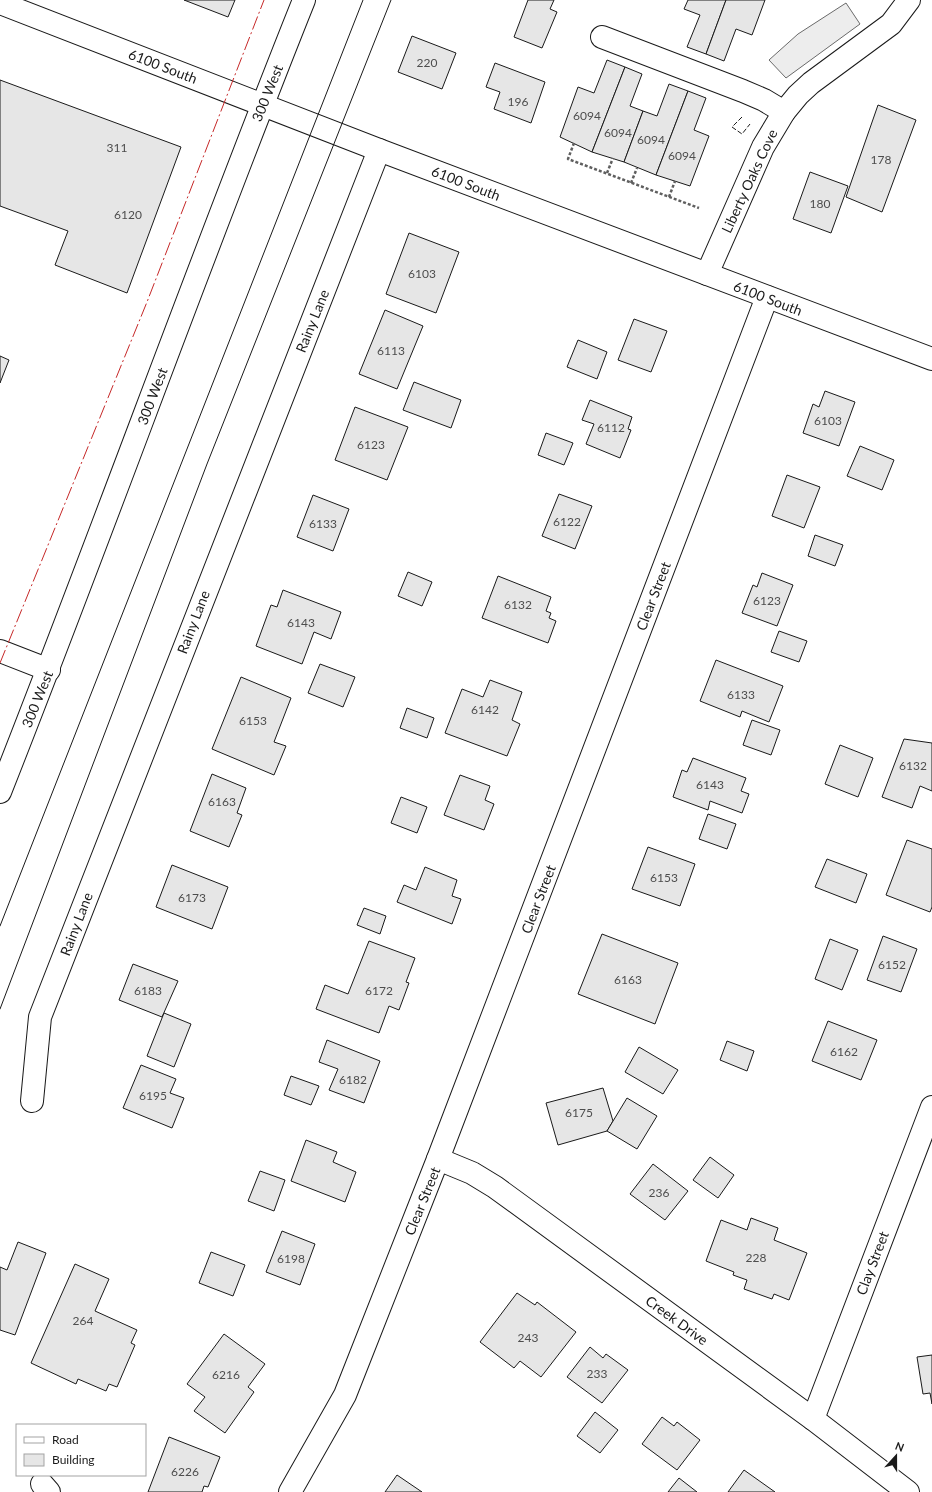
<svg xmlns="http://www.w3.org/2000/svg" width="932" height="1492" font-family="Lato,sans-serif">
	<rect width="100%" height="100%" fill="#fff"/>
	<!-- parking -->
	<polygon fill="#ededed" stroke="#6a6a6a" points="846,3 860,24 786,78 769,60 798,34"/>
	<!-- building -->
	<g fill="#e6e6e6" stroke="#1a1a1a">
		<polygon points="184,0 235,0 228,17"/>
		<polygon points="528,0 554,0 550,9 557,12 542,48 514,37"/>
		<polygon points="688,0 726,0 706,54 687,47 700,15 684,9"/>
		<polygon points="726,0 765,0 752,35 736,29 724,61 706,54"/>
		<polygon points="412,36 456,53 442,89 398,72"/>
		<polygon points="607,60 625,67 592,152 560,137 578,87 594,93"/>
		<polygon points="495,63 545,82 531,123 494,109 500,92 486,87"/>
		<polygon points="625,67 642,74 630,106 643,111 624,162 592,152"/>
		<polygon points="0,80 181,147 127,293 55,265 68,231 0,206"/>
		<polygon points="669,84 688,91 656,175 624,162 643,111 657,116"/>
		<polygon points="688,91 706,98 694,130 709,136 690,186 656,175"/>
		<polygon points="878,105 916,120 882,212 846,197"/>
		<polygon points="810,172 848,186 831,233 793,219"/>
		<polygon points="409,233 459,252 436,313 386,294"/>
		<polygon points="385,310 423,326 397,389 359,374"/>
		<polygon points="634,319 667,331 651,372 618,360"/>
		<polygon points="578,340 607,352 597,379 567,367"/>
		<polygon points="0,356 9,360 0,383"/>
		<polygon points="414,382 461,400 451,428 403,410"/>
		<polygon points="825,391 855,402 839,446 803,433 813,404 819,407"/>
		<polygon points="590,400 632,417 628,429 631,430 620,458 586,444 594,424 582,420"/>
		<polygon points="355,407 408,427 387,480 335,460"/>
		<polygon points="546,433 573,443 564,465 538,455"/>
		<polygon points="860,446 894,460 882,490 847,476"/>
		<polygon points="787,475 820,487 804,528 772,516"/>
		<polygon points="559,494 592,506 575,549 542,536"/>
		<polygon points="313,495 349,509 333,551 297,537"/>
		<polygon points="815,535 843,545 835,566 808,556"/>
		<polygon points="408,572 432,582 422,606 398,596"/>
		<polygon points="762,573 793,585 777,626 742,613 753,585 757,587"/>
		<polygon points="498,576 551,597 546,611 551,613 549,618 556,621 548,643 482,618"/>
		<polygon points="283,590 341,612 331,639 314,632 302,664 256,646 271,605 277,607"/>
		<polygon points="779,631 807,641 799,662 771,652"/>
		<polygon points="716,660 783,686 769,722 742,711 740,717 700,701"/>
		<polygon points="320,664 355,677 343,707 308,693"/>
		<polygon points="241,677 291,698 274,742 286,746 274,775 212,749"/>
		<polygon points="490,680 522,692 512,720 520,724 507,756 445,733 462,689 483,697"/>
		<polygon points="407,708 434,718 427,738 400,728"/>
		<polygon points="752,720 780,730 771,755 743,745"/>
		<polygon points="904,739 932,743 932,791 920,786 912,808 882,797"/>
		<polygon points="840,745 873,758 858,797 825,784"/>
		<polygon points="693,758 746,778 741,791 749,794 742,813 710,801 708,810 673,797 682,770 687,772"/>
		<polygon points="212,774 246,788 237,813 242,815 229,847 190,831"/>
		<polygon points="460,775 490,786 485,800 494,804 484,830 444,815"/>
		<polygon points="401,797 427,807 417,833 391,823"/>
		<polygon points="708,814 736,824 727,849 699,839"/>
		<polygon points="907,840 932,849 932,907 930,912 886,895"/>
		<polygon points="648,847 695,864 680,906 632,889"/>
		<polygon points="827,859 867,874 856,903 815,887"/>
		<polygon points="172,865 228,887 212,929 156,907"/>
		<polygon points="425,867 457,880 452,896 461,899 452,924 397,902 404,885 416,890"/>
		<polygon points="364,908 386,916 380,934 357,925"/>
		<polygon points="602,934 678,963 655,1024 578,994"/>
		<polygon points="883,936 917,949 901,992 867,980"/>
		<polygon points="830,939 858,950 842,990 815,979"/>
		<polygon points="369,941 415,958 406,982 409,983 399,1010 389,1006 379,1033 316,1009 325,985 348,994"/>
		<polygon points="133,964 178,981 162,1017 119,1000"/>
		<polygon points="164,1013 191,1024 174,1067 147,1056"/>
		<polygon points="828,1021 877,1040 861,1080 812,1061"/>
		<polygon points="327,1040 380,1061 364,1103 329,1090 338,1069 319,1062"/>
		<polygon points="727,1041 754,1051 747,1071 720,1060"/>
		<polygon points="639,1047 678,1070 663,1094 625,1072"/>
		<polygon points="141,1065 176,1079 170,1093 184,1098 172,1128 123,1108"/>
		<polygon points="291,1076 319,1086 311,1105 284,1095"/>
		<polygon points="603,1088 613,1121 607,1131 558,1145 546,1103"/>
		<polygon points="627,1098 657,1116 637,1149 607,1131"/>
		<polygon points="306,1140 337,1152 333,1162 356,1172 345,1202 291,1181"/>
		<polygon points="710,1157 734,1175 718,1198 693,1180"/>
		<polygon points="653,1164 688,1191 665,1220 630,1194"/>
		<polygon points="260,1171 285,1180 274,1211 248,1201"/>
		<polygon points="751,1218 778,1228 774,1240 807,1253 789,1300 774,1294 772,1299 744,1289 747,1280 733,1275 734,1272 706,1261 721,1220 747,1230"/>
		<polygon points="282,1231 315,1244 300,1285 266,1272"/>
		<polygon points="18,1242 46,1253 15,1335 0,1330 0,1267 7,1270"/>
		<polygon points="211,1252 245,1265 233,1296 199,1283"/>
		<polygon points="75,1264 109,1279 95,1311 137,1330 131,1343 135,1345 117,1387 109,1384 106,1391 78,1379 76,1384 31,1363"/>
		<polygon points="517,1293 535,1305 537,1302 576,1332 541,1377 520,1361 514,1368 480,1342"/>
		<polygon points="224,1334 265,1364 248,1387 254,1392 225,1433 194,1411 205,1397 187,1384"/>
		<polygon points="590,1347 603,1358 606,1354 628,1370 602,1403 567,1377"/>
		<polygon points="932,1355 932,1404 930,1393 923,1394 917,1357"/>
		<polygon points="595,1412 618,1430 600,1453 577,1436"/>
		<polygon points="662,1417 674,1426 677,1422 700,1440 677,1470 642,1444"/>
		<polygon points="169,1437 220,1457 208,1487 204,1486 202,1492 148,1492"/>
		<polygon points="744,1470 775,1492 728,1492"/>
		<polygon points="397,1475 422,1492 385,1492"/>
		<polygon points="679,1478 697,1492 668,1492"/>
	</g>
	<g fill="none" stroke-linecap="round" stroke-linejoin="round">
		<defs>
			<g id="minor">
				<polyline points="0,3 379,150 932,359"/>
				<polyline points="602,37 743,91 764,100 784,112"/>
				<polyline points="707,274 763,147 784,112 798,95 811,83 891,24 909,0"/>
				<polyline points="0,651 49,670"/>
				<path d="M0 792C104 529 199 262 304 0"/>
				<polyline points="32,1101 40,1017 379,150"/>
				<polyline points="438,1159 472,1173 495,1187 813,1419 908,1492"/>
				<polyline points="813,1419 932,1107"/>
				<polyline points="42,1484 49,1492"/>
				<polyline points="290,1492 345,1395 438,1159 767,297"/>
			</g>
		</defs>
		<!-- minor casing -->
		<use href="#minor" stroke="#1a1a1a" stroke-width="24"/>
		<!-- path -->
		<g stroke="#5f5f5f" stroke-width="2.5" stroke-dasharray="3 2" stroke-linecap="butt">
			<polyline points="574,143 568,159 699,208"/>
			<polyline points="607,173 613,158"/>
			<polyline points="631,183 637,168"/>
			<polyline points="669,197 675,181"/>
		</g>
		<!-- minor -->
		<use href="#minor" stroke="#fff" stroke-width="22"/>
		<!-- tram -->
		<g stroke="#1a1a1a" stroke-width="1">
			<polyline points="0,926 363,0"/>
			<polyline points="0,1009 207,464 391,0"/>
		</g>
		<!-- fence -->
		<polyline stroke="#1a1a1a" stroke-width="1" stroke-dasharray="5 2" stroke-linecap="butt" points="742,117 732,127 742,134 750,124"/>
		<!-- power -->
		<polyline stroke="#c62828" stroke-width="1" stroke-dasharray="14 3 2 3" stroke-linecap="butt" points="0,663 147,302 264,0"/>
	</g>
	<g text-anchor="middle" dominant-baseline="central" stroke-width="3" stroke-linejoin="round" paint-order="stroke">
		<!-- number labels -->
		<g font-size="12" fill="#4d4d4d">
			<text x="427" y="62">220</text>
			<text x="518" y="101">196</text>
			<text x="587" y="115">6094</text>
			<text x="618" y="132">6094</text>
			<text x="651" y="139">6094</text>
			<text x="117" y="147">311</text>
			<text x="682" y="155">6094</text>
			<text x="881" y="159">178</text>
			<text x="820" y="203">180</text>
			<text x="128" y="214">6120</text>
			<text x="422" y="273">6103</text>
			<text x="391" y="350">6113</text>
			<text x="828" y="420">6103</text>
			<text x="611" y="427">6112</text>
			<text x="371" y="444">6123</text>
			<text x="567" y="521">6122</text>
			<text x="323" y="523">6133</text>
			<text x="767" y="600">6123</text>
			<text x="518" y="604">6132</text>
			<text x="301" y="622">6143</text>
			<text x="741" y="694">6133</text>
			<text x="485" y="709">6142</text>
			<text x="253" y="720">6153</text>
			<text x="913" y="765">6132</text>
			<text x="710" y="784">6143</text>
			<text x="222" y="801">6163</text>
			<text x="664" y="877">6153</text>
			<text x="192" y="897">6173</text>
			<text x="892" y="964">6152</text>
			<text x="628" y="979">6163</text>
			<text x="148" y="990">6183</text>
			<text x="379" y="990">6172</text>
			<text x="844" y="1051">6162</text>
			<text x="353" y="1079">6182</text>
			<text x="153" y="1095">6195</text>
			<text x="579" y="1112">6175</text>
			<text x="659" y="1192">236</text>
			<text x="756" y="1257">228</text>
			<text x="291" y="1258">6198</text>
			<text x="83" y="1320">264</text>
			<text x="528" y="1337">243</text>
			<text x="597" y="1373">233</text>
			<text x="226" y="1374">6216</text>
			<text x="185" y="1471">6226</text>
		</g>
		<!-- street labels -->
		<g font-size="14" fill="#1a1a1a" stroke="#fff">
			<text transform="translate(163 66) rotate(21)">6100 South</text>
			<text transform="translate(267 93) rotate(-68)">300 West</text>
			<text transform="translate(749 181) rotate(-65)">Liberty Oaks Cove</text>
			<text transform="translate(466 183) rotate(21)">6100 South</text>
			<text transform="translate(768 298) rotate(21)">6100 South</text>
			<text transform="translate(312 321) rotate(-68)">Rainy Lane</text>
			<text transform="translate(152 396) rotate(-69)">300 West</text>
			<text transform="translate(653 596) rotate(-69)">Clear Street</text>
			<text transform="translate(193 622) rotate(-69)">Rainy Lane</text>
			<text transform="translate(37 699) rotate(-68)">300 West</text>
			<text transform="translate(538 899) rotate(-69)">Clear Street</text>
			<text transform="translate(76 924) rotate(-69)">Rainy Lane</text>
			<text transform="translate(422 1201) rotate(-68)">Clear Street</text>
			<text transform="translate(872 1263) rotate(-69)">Clay Street</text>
			<text transform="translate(677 1320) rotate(36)">Creek Drive</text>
		</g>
	</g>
	<!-- legend -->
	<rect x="16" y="1424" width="130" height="52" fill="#ffffff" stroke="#a3a3a3"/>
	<rect x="24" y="1437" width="20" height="6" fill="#ffffff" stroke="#a3a3a3"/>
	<text x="52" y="1444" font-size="12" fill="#1a1a1a">Road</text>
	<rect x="24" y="1454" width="20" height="12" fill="#e6e6e6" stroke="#a3a3a3"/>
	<text x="52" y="1464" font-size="12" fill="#1a1a1a">Building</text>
	<!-- north arrow -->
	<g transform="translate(896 1456) rotate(21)" stroke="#ffffff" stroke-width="3" paint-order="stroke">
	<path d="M0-3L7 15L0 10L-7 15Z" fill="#1a1a1a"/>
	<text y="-6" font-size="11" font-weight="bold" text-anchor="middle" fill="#1a1a1a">N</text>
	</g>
</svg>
